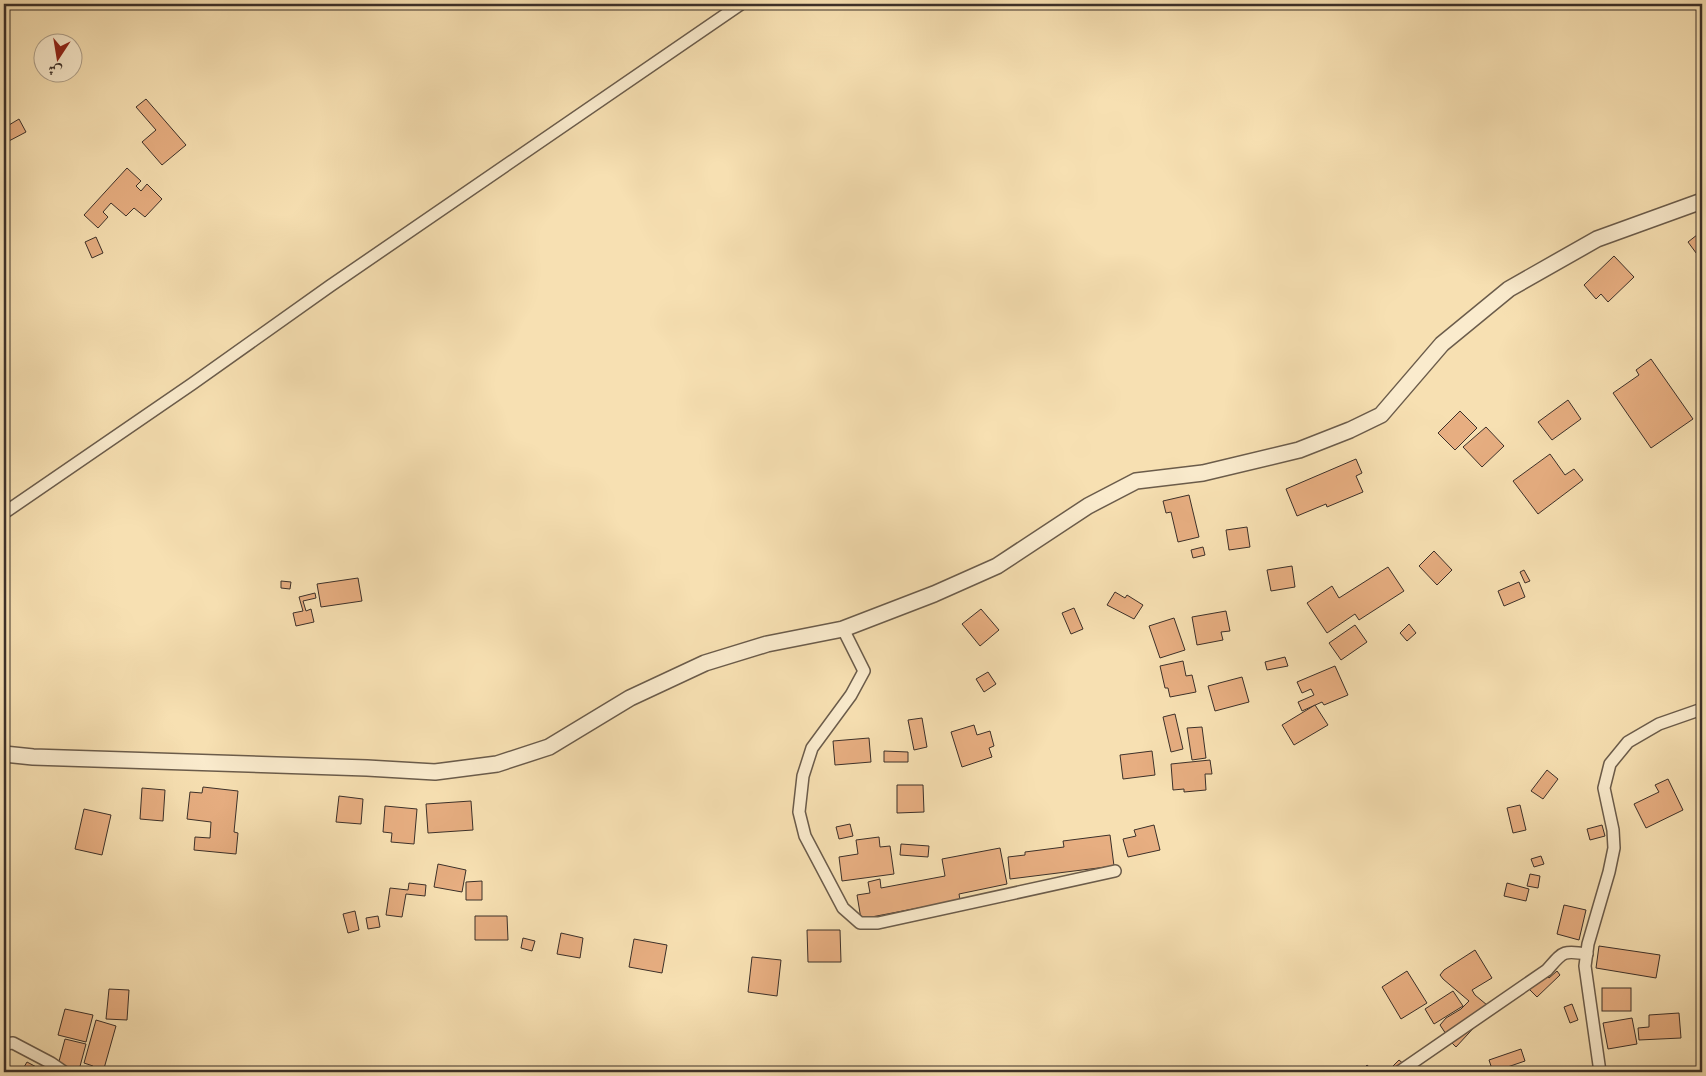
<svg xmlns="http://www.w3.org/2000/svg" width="1706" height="1076" font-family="'IM FELL English',Amiri,serif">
	<rect width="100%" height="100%" fill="#f7e0b2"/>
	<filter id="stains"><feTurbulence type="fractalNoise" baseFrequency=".004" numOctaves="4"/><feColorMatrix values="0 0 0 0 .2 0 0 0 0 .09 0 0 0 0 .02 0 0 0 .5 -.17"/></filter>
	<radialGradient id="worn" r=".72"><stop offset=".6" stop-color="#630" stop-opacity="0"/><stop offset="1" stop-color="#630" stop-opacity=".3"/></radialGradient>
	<!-- building -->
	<g fill="#e7ae81" stroke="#3c3029">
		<polygon points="146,99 186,145 162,165 142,142 156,130 136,107"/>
		<polygon points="19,119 26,132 7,142 4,137 4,128"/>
		<polygon points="127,168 141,181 136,186 141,191 147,184 162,199 145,217 134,208 126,216 111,203 103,212 108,217 98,228 84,215"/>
		<polygon points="1702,231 1702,261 1688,242"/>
		<polygon points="96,237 103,253 92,258 85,242"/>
		<polygon points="1614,256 1634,277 1608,302 1601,294 1596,299 1584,285"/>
		<polygon points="1651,359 1693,419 1651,448 1613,393 1639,375 1636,370"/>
		<polygon points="1568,400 1581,419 1552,440 1538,422"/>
		<polygon points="1460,411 1477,428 1455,450 1438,433"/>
		<polygon points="1486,427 1504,446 1482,467 1463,447"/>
		<polygon points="1550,454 1565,475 1574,469 1583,480 1538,514 1513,481"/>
		<polygon points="1356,459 1362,473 1356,476 1363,492 1327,507 1326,504 1297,516 1286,489"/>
		<polygon points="1189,495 1199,537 1178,542 1171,512 1166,513 1163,501"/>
		<polygon points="1247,527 1250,547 1229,550 1226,530"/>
		<polygon points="1203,547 1205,555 1193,558 1191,550"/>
		<polygon points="1434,551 1452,570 1437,585 1419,566"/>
		<polygon points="1292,566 1295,587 1271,591 1267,570"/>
		<polygon points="1388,567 1404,591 1359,620 1355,614 1327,633 1307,603 1332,586 1339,598"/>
		<polygon points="1524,570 1530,581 1525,583 1520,572"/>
		<polygon points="358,578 362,601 321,607 317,584"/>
		<polygon points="281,581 291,582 290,589 281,588"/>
		<polygon points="1519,582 1525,597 1504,606 1498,591"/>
		<polygon points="1115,592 1125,598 1127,595 1143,605 1134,619 1107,605"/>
		<polygon points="315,593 316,598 303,601 306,611 311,609 314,622 296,626 293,613 303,611 299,597"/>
		<polygon points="1074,608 1083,629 1071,634 1062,613"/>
		<polygon points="981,609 999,630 980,646 962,624"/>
		<polygon points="1226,611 1230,631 1221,632 1223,640 1197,645 1192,617"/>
		<polygon points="1174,618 1185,650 1160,658 1149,626"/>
		<polygon points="1409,624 1416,633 1407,641 1400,633"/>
		<polygon points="1355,625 1367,642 1341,660 1329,643"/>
		<polygon points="1285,657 1288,666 1267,670 1265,662"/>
		<polygon points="1183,661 1186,676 1192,675 1196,692 1170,697 1168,688 1165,688 1160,666"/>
		<polygon points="1335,666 1348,695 1324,705 1322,702 1302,711 1298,702 1314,695 1311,689 1302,693 1297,682"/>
		<polygon points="988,672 996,684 984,692 976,679"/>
		<polygon points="1242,677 1249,702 1215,711 1208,686"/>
		<polygon points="1315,705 1328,725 1294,745 1282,725"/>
		<polygon points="1175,714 1183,749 1171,752 1163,717"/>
		<polygon points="922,718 927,747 914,750 908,720"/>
		<polygon points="974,725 977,735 990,731 994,746 989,748 992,757 962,767 951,732"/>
		<polygon points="1202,727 1206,758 1192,760 1187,728"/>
		<polygon points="869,738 871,762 835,765 833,741"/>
		<polygon points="884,751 908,752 908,762 884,762"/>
		<polygon points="1152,751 1155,775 1123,779 1120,755"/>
		<polygon points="1210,760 1212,774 1205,774 1206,790 1184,792 1184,789 1173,790 1171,764"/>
		<polygon points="1547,770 1558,779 1543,799 1531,791"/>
		<polygon points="1668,779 1683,810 1646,828 1634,804 1659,792 1655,785"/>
		<polygon points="897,785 923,785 924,812 897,813"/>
		<polygon points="203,787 238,791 234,832 238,833 236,854 194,850 195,837 210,838 211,822 187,819 190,792 202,793"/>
		<polygon points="142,788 165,790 163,821 140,819"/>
		<polygon points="339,796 363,799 361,824 336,822"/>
		<polygon points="471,801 473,830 428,833 426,804"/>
		<polygon points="1520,805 1526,830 1513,833 1507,808"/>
		<polygon points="385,806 417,809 414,844 391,842 392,833 383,832"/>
		<polygon points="84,809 111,815 102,855 75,849"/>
		<polygon points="850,824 853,836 839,839 836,827"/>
		<polygon points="1154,825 1160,850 1128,857 1123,839 1136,836 1134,830"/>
		<polygon points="1602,825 1605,836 1590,840 1587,829"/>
		<polygon points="1110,835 1114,866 1010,879 1008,857 1025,855 1025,852 1064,847 1063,841"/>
		<polygon points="879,837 880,847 890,846 894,874 842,881 839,857 858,854 856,840"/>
		<polygon points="901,844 929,846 928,857 900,855"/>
		<polygon points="1000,848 1007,884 959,894 960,900 861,919 857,895 870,893 868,882 880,879 881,888 945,876 942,859"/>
		<polygon points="1541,856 1544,864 1534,867 1531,859"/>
		<polygon points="438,864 466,870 462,892 434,887"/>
		<polygon points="1530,874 1540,876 1538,888 1527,886"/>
		<polygon points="482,881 482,900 466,900 466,882"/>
		<polygon points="409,883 426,885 425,896 406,894 402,917 386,915 390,888 408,890"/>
		<polygon points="1507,883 1529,889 1526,901 1504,896"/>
		<polygon points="1564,905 1586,910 1579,940 1557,934"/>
		<polygon points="355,911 359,930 348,933 343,914"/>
		<polygon points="378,916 380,927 368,929 366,918"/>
		<polygon points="475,916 507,916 508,940 475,940"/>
		<polygon points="807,930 840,930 841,962 808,962"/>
		<polygon points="561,933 583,938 580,958 557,954"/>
		<polygon points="523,938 535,941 532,951 521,948"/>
		<polygon points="634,939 667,945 662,973 629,967"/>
		<polygon points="1599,946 1660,955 1656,978 1596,968"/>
		<polygon points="1475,950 1492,978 1472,990 1475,995 1487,1005 1480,1021 1456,1047 1452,1043 1440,1025 1446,1018 1461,1009 1469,1001 1443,979 1440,975 1444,970"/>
		<polygon points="752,957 781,960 777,996 748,992"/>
		<polygon points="1407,971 1427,1003 1401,1019 1382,987"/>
		<polygon points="1557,971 1560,975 1537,997 1527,987 1543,972 1549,978"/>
		<rect x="1602" y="988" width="29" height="23"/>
		<polygon points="109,989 129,990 127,1020 106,1019"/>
		<polygon points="1453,991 1463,1006 1434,1024 1425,1009"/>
		<polygon points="1572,1004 1578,1020 1570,1023 1564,1007"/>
		<polygon points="65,1009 93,1015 86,1042 58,1035"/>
		<polygon points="1679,1013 1681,1038 1639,1040 1638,1028 1649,1027 1649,1015"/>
		<polygon points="1632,1018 1637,1044 1608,1049 1603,1023"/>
		<polygon points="96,1020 116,1026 103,1072 91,1072 93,1066 84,1063"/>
		<polygon points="65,1039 86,1044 79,1070 58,1065"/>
		<polygon points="1521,1049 1525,1061 1493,1072 1489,1060"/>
		<polygon points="1399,1060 1405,1065 1398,1072 1387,1072"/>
		<polygon points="27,1062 42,1070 40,1072 21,1072"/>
		<polygon points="1367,1065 1375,1072 1360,1072"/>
	</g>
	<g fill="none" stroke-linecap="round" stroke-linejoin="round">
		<defs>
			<g id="minor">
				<polyline points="4,513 192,384 330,286 741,4"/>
				<polyline points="843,629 864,671 851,695 812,748 803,776 799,812 805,836 843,908 860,923 878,923 1115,871"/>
				<polyline points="4,1044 13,1043 51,1063 64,1072"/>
				<path d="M1399 1072 1547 970C1563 952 1562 950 1587 954"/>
				<polyline points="1600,1072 1585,966 1588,944 1609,872 1614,848 1613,830 1604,788 1610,764 1628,742 1659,724 1702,709"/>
			</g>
			<polyline id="tertiary" points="4,754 33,757 367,768 435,772 497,764 549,747 630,698 705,663 767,644 843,629 934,594 997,566 1088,506 1136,481 1203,473 1299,450 1350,430 1381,415 1442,344 1509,289 1597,239 1702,201"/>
		</defs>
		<!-- minor casing -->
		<use href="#minor" stroke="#6b5c4b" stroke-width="14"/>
		<!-- tertiary casing -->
		<use href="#tertiary" stroke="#6b5c4b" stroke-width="18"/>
		<!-- minor -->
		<use href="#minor" stroke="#faebcd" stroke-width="11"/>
		<!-- tertiary -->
		<use href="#tertiary" stroke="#faebcd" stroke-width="15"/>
	</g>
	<!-- margin -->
	<rect width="1706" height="1076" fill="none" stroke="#f7e0b2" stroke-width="20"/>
	<rect x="5" y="5" width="1696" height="1066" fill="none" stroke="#3c3029" stroke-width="2.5"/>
	<rect x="10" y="10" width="1686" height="1056" fill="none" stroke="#3c3029"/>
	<!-- north arrow -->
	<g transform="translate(58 58) rotate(192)"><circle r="24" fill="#faebcd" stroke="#aea08b"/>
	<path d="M0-4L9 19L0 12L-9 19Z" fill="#8f2418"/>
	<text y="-8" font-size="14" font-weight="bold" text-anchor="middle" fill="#3c3029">ش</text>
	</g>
	<rect width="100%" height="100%" filter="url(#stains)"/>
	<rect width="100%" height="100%" fill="url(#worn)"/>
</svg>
